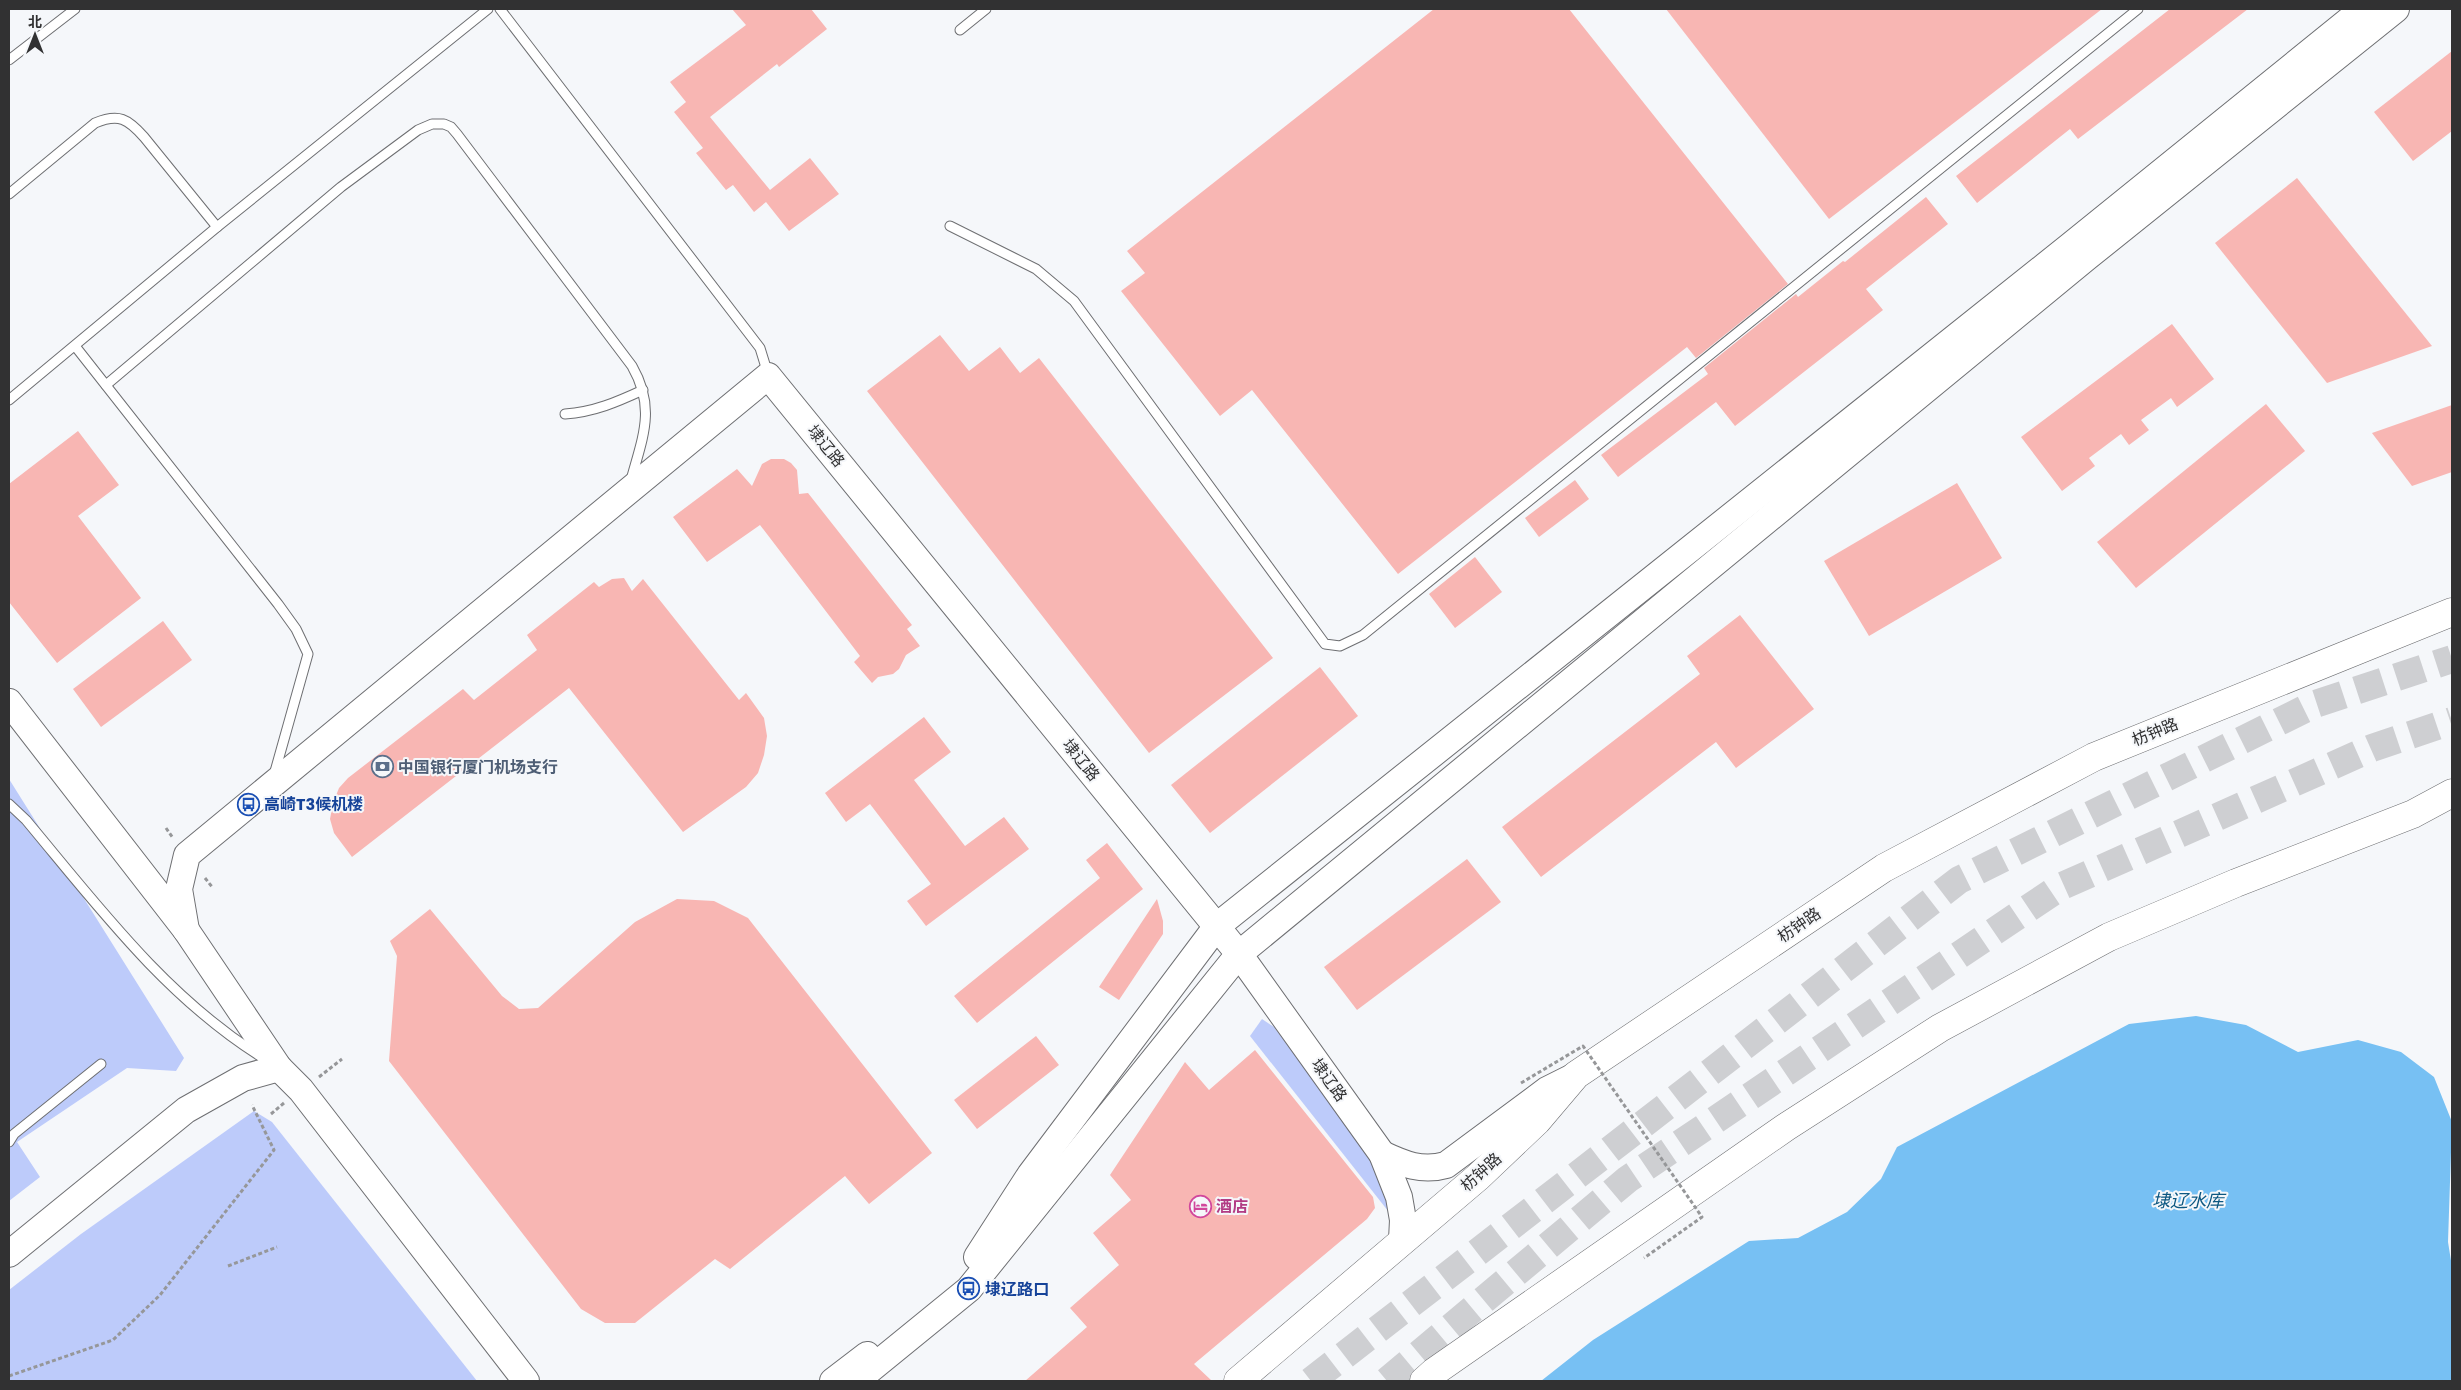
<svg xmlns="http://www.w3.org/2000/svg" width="2461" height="1390" font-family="Poppins,'Noto Sans SC',sans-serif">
	<rect width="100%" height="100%" fill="#f5f7fa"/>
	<!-- green -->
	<g fill="#bdcbfa">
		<polygon points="9,779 184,1058 176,1071 127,1068 17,1142 40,1177 9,1201"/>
		<polygon points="1262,1019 1274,1027 1378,1167 1392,1216 1250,1036"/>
		<polygon points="254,1111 272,1122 477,1381 9,1381 9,1290 81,1234"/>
	</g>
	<!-- water -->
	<polygon fill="#77c0f3" points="2196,1016 2246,1025 2298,1052 2358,1040 2401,1052 2434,1077 2452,1122 2448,1242 2452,1267 2452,1381 1541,1381 1593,1340 1749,1241 1798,1238 1847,1212 1881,1179 1897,1147 2129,1024"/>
	<!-- building -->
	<g fill="#f8b6b3">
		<polygon points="732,9 811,9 827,29 779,67 777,64 710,117 770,190 810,158 839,194 789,231 766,202 754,212 733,185 726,190 696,153 703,148 674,112 686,102 670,82 746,25"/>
		<polygon points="1434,9 1569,9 1788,284 1696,358 1687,347 1398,574 1252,390 1220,416 1121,291 1145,273 1127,251"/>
		<polygon points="1666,9 2102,9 1829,219"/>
		<polygon points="2170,9 2248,9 2078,139 2070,129 1977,203 1956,176"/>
		<polygon points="2452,51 2452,131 2413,161 2374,112"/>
		<polygon points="2297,178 2432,346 2327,383 2215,243"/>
		<polygon points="1926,197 1948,224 1866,289 1883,310 1735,426 1716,402 1618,477 1601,455 1708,374 1704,368 1796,294 1798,297 1843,261 1845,262"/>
		<polygon points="2172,324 2214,379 2177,407 2171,398 2141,420 2149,430 2129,445 2121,434 2089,458 2095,466 2062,491 2021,437"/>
		<polygon points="940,335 969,371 1000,347 1020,373 1039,358 1273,658 1149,753 867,391"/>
		<polygon points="2266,404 2305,451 2136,588 2097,542"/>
		<polygon points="2452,405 2452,472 2412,486 2372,433"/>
		<polygon points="78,431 119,485 78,516 141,598 57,663 9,602 9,484"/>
		<polygon points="771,459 784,459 791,463 797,470 799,494 808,493 912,625 907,629 920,646 906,655 899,669 893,674 878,677 872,683 854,662 860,656 760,525 707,562 673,517 737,469 752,486 762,464"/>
		<polygon points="1575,480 1589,499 1539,537 1525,518"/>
		<polygon points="1957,483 2002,558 1869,636 1824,561"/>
		<polygon points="1475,557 1502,592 1455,628 1429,594"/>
		<polygon points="624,578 632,591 643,579 739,700 746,693 764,718 767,736 764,755 758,773 746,787 683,832 569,688 352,857 334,833 330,819 333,803 339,788 348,778 463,689 474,700 537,650 527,635 594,582 599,587 612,579"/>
		<polygon points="1740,615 1814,709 1736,768 1716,742 1541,877 1502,827 1700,674 1687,656"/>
		<polygon points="163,621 192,660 101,727 73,689"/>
		<polygon points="1320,667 1358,716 1210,833 1171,785"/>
		<polygon points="924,717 951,752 914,780 965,846 1004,817 1029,849 926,926 907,901 931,884 870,804 846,822 825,793"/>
		<polygon points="1107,843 1143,889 977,1023 954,996 1100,878 1086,860"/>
		<polygon points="1467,859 1501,902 1357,1010 1324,967"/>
		<polygon points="677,899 714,901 748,918 932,1153 869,1204 845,1176 730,1269 715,1259 635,1323 605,1323 581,1309 389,1061 397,956 390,941 430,909 502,996 519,1009 538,1008 635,922"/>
		<polygon points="1157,899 1163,921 1163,934 1119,1000 1099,987"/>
		<polygon points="1036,1036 1059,1065 977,1129 954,1100"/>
		<polygon points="1255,1050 1373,1197 1375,1208 1367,1219 1194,1364 1212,1381 1025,1381 1087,1327 1070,1308 1119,1265 1093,1233 1131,1200 1110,1175 1185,1062 1209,1090"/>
	</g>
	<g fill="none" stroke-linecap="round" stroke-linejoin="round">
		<!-- trunk-tunnel -->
		<g stroke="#cecfd2" stroke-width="28" stroke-dasharray="28 14" stroke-linecap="butt">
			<polyline points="1311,1381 1959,880 2315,704 2452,659"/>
			<polyline points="1387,1381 1628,1179 2060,887 2372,748 2452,721"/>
		</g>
		<defs>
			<g id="service">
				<polyline points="500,9 760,348 768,374"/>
				<polyline points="960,30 986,9"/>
				<polyline points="9,60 75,9"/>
				<path d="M9 194 95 123C119 113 128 119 144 137L217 227"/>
				<polyline points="950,226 1036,269 1074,301 1325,644 1340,646 1363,635 2138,9"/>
				<polyline points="75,346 278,604 296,629 308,654 274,775"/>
				<path d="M106 385 341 187 418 130 432 124H444L451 127 457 134 632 366C656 408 643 436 631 480"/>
				<polyline points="9,400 217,227 488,9"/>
				<path d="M565 414C594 412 617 402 643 390"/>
				<path d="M9 804 26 820C97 905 165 996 260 1056"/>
				<polyline points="9,1142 14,1134 101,1064"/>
			</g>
			<g id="secondary">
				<polyline points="9,702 186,930 279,1068 301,1090 526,1381"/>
				<polyline points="186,930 179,889 187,855 768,376 1239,954 1382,1154 1399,1197 1403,1220 1402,1240"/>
				<path d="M1382 1154C1403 1164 1422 1172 1446 1165L1547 1090 1575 1076"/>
				<polyline points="9,1254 186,1110 243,1078 279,1068"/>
				<polyline points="977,1257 1030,1175 1217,926 2070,246 2363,9"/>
				<polyline points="833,1381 867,1355"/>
				<polyline points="856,1381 969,1289 1239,954 2086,258 2396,9"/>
			</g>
			<g id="trunk">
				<polyline points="1238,1381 1478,1177 1537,1121 1576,1075 1884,868 2094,757 2452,612"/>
				<polyline points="1424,1381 1434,1372 1786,1127 1940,1028 2109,937 2236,883 2413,814 2452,793"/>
			</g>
		</defs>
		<!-- service casing -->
		<use href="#service" stroke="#6e6f72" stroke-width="11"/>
		<!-- secondary casing -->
		<use href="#secondary" stroke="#6e6f72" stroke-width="28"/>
		<!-- trunk casing -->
		<use href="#trunk" stroke="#6e6f72" stroke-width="29"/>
		<!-- path -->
		<g stroke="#969799" stroke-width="3" stroke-dasharray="4 2.5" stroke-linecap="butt">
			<polyline points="166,828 173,838"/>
			<polyline points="205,878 213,888"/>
			<polyline points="319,1077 342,1059"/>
			<polyline points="271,1114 284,1103"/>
			<polyline points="228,1266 277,1247"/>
			<polyline points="9,1376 113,1340 160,1295 274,1150 252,1105"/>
		</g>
		<!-- service -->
		<use href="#service" stroke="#fff" stroke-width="9"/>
		<!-- secondary -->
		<use href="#secondary" stroke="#fff" stroke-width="26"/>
		<!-- trunk -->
		<use href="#trunk" stroke="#fff" stroke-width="28"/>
		<!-- path-bridge -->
		<polyline stroke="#969799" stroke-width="3" stroke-dasharray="4 2.5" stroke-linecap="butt" points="1521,1083 1583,1046 1702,1217 1644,1258"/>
	</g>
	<!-- icons -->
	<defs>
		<symbol id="bank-ring" viewBox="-11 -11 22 22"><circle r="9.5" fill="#f5f7fa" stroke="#5c6f8a" stroke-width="1.5"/><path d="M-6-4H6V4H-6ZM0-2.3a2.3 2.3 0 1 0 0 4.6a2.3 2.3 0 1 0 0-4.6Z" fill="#5c6f8a"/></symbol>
		<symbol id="bus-ring" viewBox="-11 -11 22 22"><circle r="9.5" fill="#f5f7fa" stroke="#1a4fb4" stroke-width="1.5"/><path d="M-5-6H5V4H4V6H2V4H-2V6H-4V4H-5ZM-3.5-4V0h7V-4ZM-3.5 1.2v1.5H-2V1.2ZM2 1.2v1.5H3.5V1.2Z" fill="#1a4fb4"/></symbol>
		<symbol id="hotel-ring" viewBox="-11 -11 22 22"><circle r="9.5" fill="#f5f7fa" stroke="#d1479c" stroke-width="1.5"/><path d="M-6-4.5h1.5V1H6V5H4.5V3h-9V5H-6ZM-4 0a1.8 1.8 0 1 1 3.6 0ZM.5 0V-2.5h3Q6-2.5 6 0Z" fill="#d1479c"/></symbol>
	</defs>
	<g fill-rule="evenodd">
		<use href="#bank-ring" x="370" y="754" width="25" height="25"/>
		<use href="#bus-ring" x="236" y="792" width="25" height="25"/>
		<use href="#hotel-ring" x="1188" y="1194" width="25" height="25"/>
		<use href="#bus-ring" x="956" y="1276" width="25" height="25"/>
	</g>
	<g text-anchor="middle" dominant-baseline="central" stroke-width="4" stroke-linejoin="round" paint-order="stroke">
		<!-- street labels -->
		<g font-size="16" fill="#313132" stroke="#f5f7fa">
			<text transform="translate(826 446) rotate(51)">埭辽路</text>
			<text transform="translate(2155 732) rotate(-22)">枋钟路</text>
			<text transform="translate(1081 760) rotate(51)">埭辽路</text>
			<text transform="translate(1799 925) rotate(-34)">枋钟路</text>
			<text transform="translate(1329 1080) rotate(54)">埭辽路</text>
			<text transform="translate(1481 1172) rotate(-42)">枋钟路</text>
		</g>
		<!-- service labels -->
		<g font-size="16" font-weight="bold" fill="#4e5e75" stroke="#f5f7fa" text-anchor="start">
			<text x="398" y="767">中国银行厦门机场支行</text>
		</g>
		<!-- transit labels -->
		<g font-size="16" font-weight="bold" fill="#164399" stroke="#f5f7fa" text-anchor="start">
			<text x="264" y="804">高崎T3候机楼</text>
			<text x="985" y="1289">埭辽路口</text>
		</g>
		<!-- hotel labels -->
		<g font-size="16" font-weight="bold" fill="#b23c85" stroke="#f5f7fa" text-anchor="start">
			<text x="1216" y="1206">酒店</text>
		</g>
		<!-- water labels -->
		<g font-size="18" font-style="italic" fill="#0c5781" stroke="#f5f7fa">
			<text x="2188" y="1200">埭辽水库</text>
		</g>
	</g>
	<!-- border -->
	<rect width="2461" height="1390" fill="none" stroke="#313132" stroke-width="20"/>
	<!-- north arrow -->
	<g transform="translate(35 35)" stroke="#f5f7fa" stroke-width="4" paint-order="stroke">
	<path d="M0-4L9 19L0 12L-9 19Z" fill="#313132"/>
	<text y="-8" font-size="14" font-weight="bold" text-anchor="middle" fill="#313132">北</text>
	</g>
</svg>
